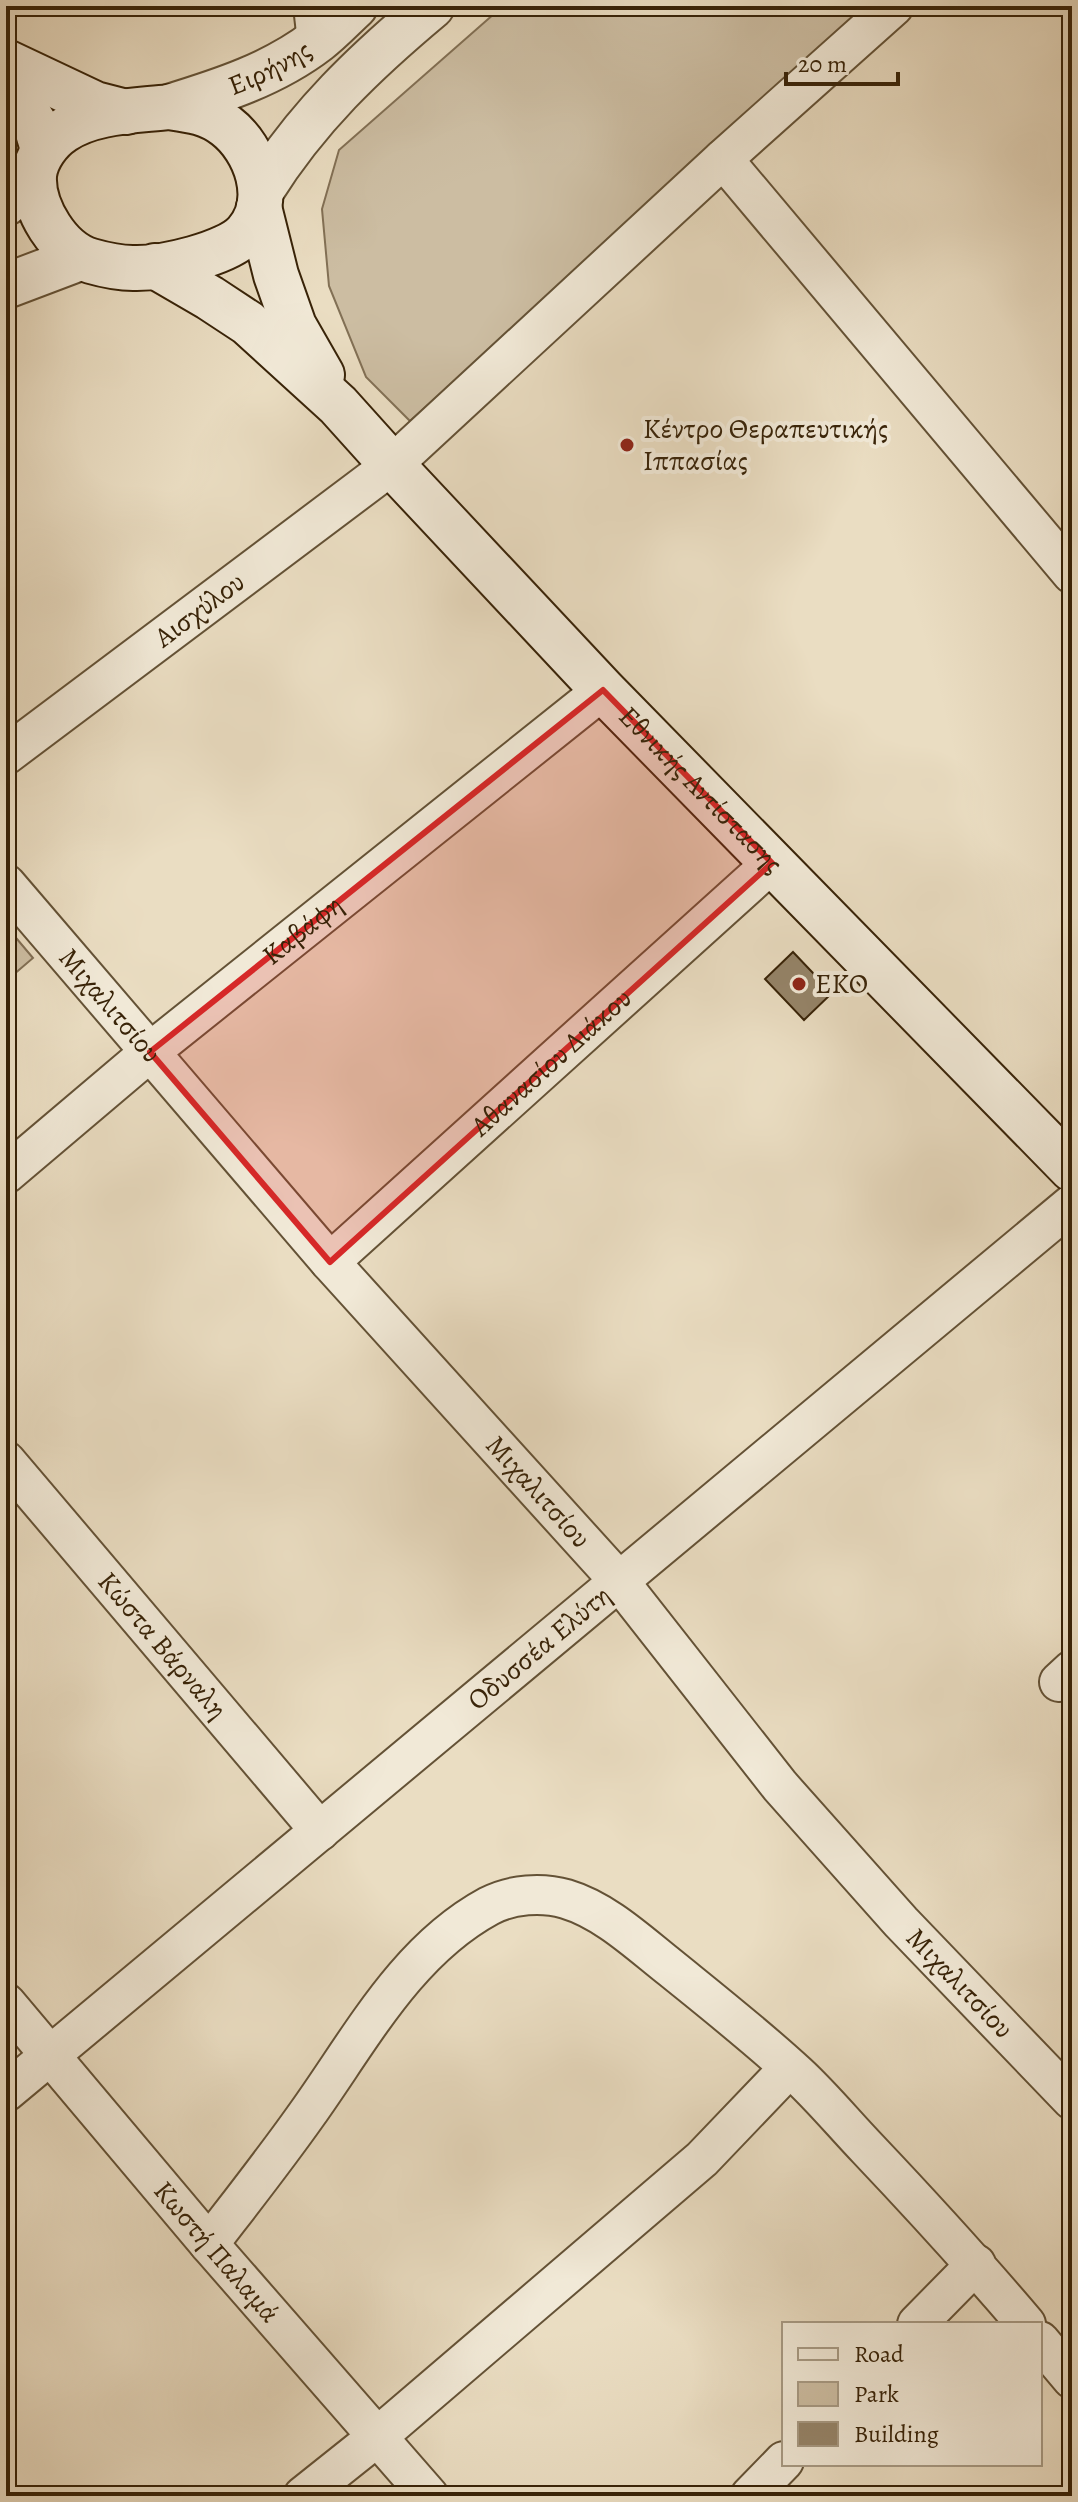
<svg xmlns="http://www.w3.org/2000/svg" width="1078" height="2502" font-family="Alegreya,serif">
	<rect width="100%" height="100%" fill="#eaddc2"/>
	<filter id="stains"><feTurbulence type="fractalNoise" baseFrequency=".0025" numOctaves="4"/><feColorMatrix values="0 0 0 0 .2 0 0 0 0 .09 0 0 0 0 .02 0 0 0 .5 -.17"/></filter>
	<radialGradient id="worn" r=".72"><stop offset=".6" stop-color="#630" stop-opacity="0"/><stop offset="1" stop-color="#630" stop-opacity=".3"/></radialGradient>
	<!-- green -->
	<g fill="#ccbda2" stroke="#827055" stroke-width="2">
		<polygon points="503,6 873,6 410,421 366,377 329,286 322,209 339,150"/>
		<polygon points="6,926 33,958 6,981"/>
	</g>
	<!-- building -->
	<polygon fill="#958469" stroke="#382308" stroke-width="2" points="793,952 832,993 804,1020 765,979"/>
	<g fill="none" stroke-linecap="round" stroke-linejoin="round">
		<defs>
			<g id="minor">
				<polyline points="313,6 317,41"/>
				<polyline points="723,159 1072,574"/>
				<path id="s1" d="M6 755 392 465 723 159 894 6"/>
				<path id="s2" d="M6 884 330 1262 619 1581 780 1786 901 1922 1072 2100"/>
				<path id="s3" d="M6 1174 150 1052 603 690"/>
				<path id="s4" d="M330 1262 772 863"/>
				<path id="s5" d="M6 1461 320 1831"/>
				<polyline points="1059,1682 1072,1670"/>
				<path id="s6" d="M6 2003 209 2244 429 2496"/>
				<path id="s7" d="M6 2092 1072 1204"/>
				<path d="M209 2244C242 2201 276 2158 307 2114 360 2040 406 1951 489 1906 512 1894 542 1892 566 1899 606 1911 640 1944 672 1969 714 2003 757 2037 797 2074 822 2097 844 2124 868 2149 922 2206 975 2264 1026 2324"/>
				<polyline points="917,2324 976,2264"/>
				<polyline points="1040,2341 1072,2379"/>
				<polyline points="303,2496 377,2437 702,2159 789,2068"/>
				<polyline points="750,2496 784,2461"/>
			</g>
			<g id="tertiary">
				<path id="s8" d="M169 107C221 91 274 74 318 40 331 30 343 17 355 6"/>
				<path d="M261 191C307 117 365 62 432 6"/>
				<polyline points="6,203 34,174"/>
				<polyline points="6,286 80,258"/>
			</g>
			<g id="secondary">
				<polyline points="6,62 95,104 126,112"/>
				<polyline points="6,79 36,126 43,149"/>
				<path d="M169 107C190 110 208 112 226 126 256 149 275 201 246 233 228 254 161 269 133 268 118 268 105 265 91 261 59 252 32 208 34 175 36 158 49 140 63 131 92 111 135 111 169 107Z"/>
				<polyline points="259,207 276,275 294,326 322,375"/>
				<path id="s9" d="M155 266 210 298 248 323 338 405 392 465 603 690 1072 1169"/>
			</g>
		</defs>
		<!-- minor casing -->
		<use href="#minor" stroke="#645236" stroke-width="42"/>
		<!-- tertiary casing -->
		<use href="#tertiary" stroke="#645236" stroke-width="48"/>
		<!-- secondary casing -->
		<use href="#secondary" stroke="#382308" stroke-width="48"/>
		<!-- minor -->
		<use href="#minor" stroke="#f1e9d7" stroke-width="38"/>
		<!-- tertiary -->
		<use href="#tertiary" stroke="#f1e9d7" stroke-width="44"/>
		<!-- secondary -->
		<use href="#secondary" stroke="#f1e9d7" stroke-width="44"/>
	</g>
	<!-- marked area -->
	<path fill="#d62828" fill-opacity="0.2" stroke="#d62828" stroke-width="6" stroke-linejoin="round" d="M603 690 772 863 330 1262 150 1052Z"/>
	<!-- markers -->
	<g fill="#8f2418" stroke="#f1e9d7" stroke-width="3">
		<circle cx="627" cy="445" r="8"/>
		<circle cx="799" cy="984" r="8"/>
	</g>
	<g text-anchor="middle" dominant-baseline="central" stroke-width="8" stroke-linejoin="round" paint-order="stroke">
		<!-- street labels -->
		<g font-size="28" fill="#382308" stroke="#f1e9d7">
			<text stroke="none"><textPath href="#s8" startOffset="108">Ειρήνης</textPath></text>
			<text stroke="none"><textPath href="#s1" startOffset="242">Αισχύλου</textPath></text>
			<text stroke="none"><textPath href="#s9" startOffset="760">Εθνικής Αντίστασης</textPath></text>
			<text stroke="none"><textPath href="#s3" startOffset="384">Καβάφη</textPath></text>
			<text stroke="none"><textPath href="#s2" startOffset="160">Μιχαλιτσίου</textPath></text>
			<text stroke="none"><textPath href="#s4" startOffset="298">Αθανασίου Διάκου</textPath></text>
			<text stroke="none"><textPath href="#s2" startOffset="808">Μιχαλιτσίου</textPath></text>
			<text stroke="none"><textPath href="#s5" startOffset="242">Κώστα Βάρναλη</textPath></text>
			<text stroke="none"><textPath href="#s7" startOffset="694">Οδυσσέα Ελύτη</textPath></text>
			<text stroke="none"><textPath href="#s2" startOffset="1456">Μιχαλιτσίου</textPath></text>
			<text stroke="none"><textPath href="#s6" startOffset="326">Κωστή Παλαμά</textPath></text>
		</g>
		<!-- poi labels -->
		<g font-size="28" fill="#382308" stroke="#f1e9d7" text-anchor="start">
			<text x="643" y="429">Κέντρο Θεραπευτικής<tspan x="643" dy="32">Ιππασίας</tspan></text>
			<text x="815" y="984">EKO</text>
		</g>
	</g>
	<!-- margin -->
	<rect width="1078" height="2502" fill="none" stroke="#eaddc2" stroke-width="32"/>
	<rect x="8" y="8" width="1062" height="2486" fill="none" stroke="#382308" stroke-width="4"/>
	<rect x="16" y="16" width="1046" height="2470" fill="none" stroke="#382308" stroke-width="2"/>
	<!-- legend -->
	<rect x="782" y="2322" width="260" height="144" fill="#f1e9d7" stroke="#a79a84" stroke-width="2"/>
	<rect x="798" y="2348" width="40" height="12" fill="#f1e9d7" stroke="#a79a84" stroke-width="2"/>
	<text x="854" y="2362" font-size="24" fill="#382308">Road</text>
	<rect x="798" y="2382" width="40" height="24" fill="#ccbda2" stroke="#a79a84" stroke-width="2"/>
	<text x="854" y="2402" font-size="24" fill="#382308">Park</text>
	<rect x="798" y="2422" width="40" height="24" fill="#958469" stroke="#a79a84" stroke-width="2"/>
	<text x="854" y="2442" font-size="24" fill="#382308">Building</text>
	<!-- scale -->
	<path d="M786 72v12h112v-12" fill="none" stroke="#382308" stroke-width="4"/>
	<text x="798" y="72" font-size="24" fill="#382308" stroke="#f1e9d7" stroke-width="6" paint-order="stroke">20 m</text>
	<rect width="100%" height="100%" filter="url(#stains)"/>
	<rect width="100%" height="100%" fill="url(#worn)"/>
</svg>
